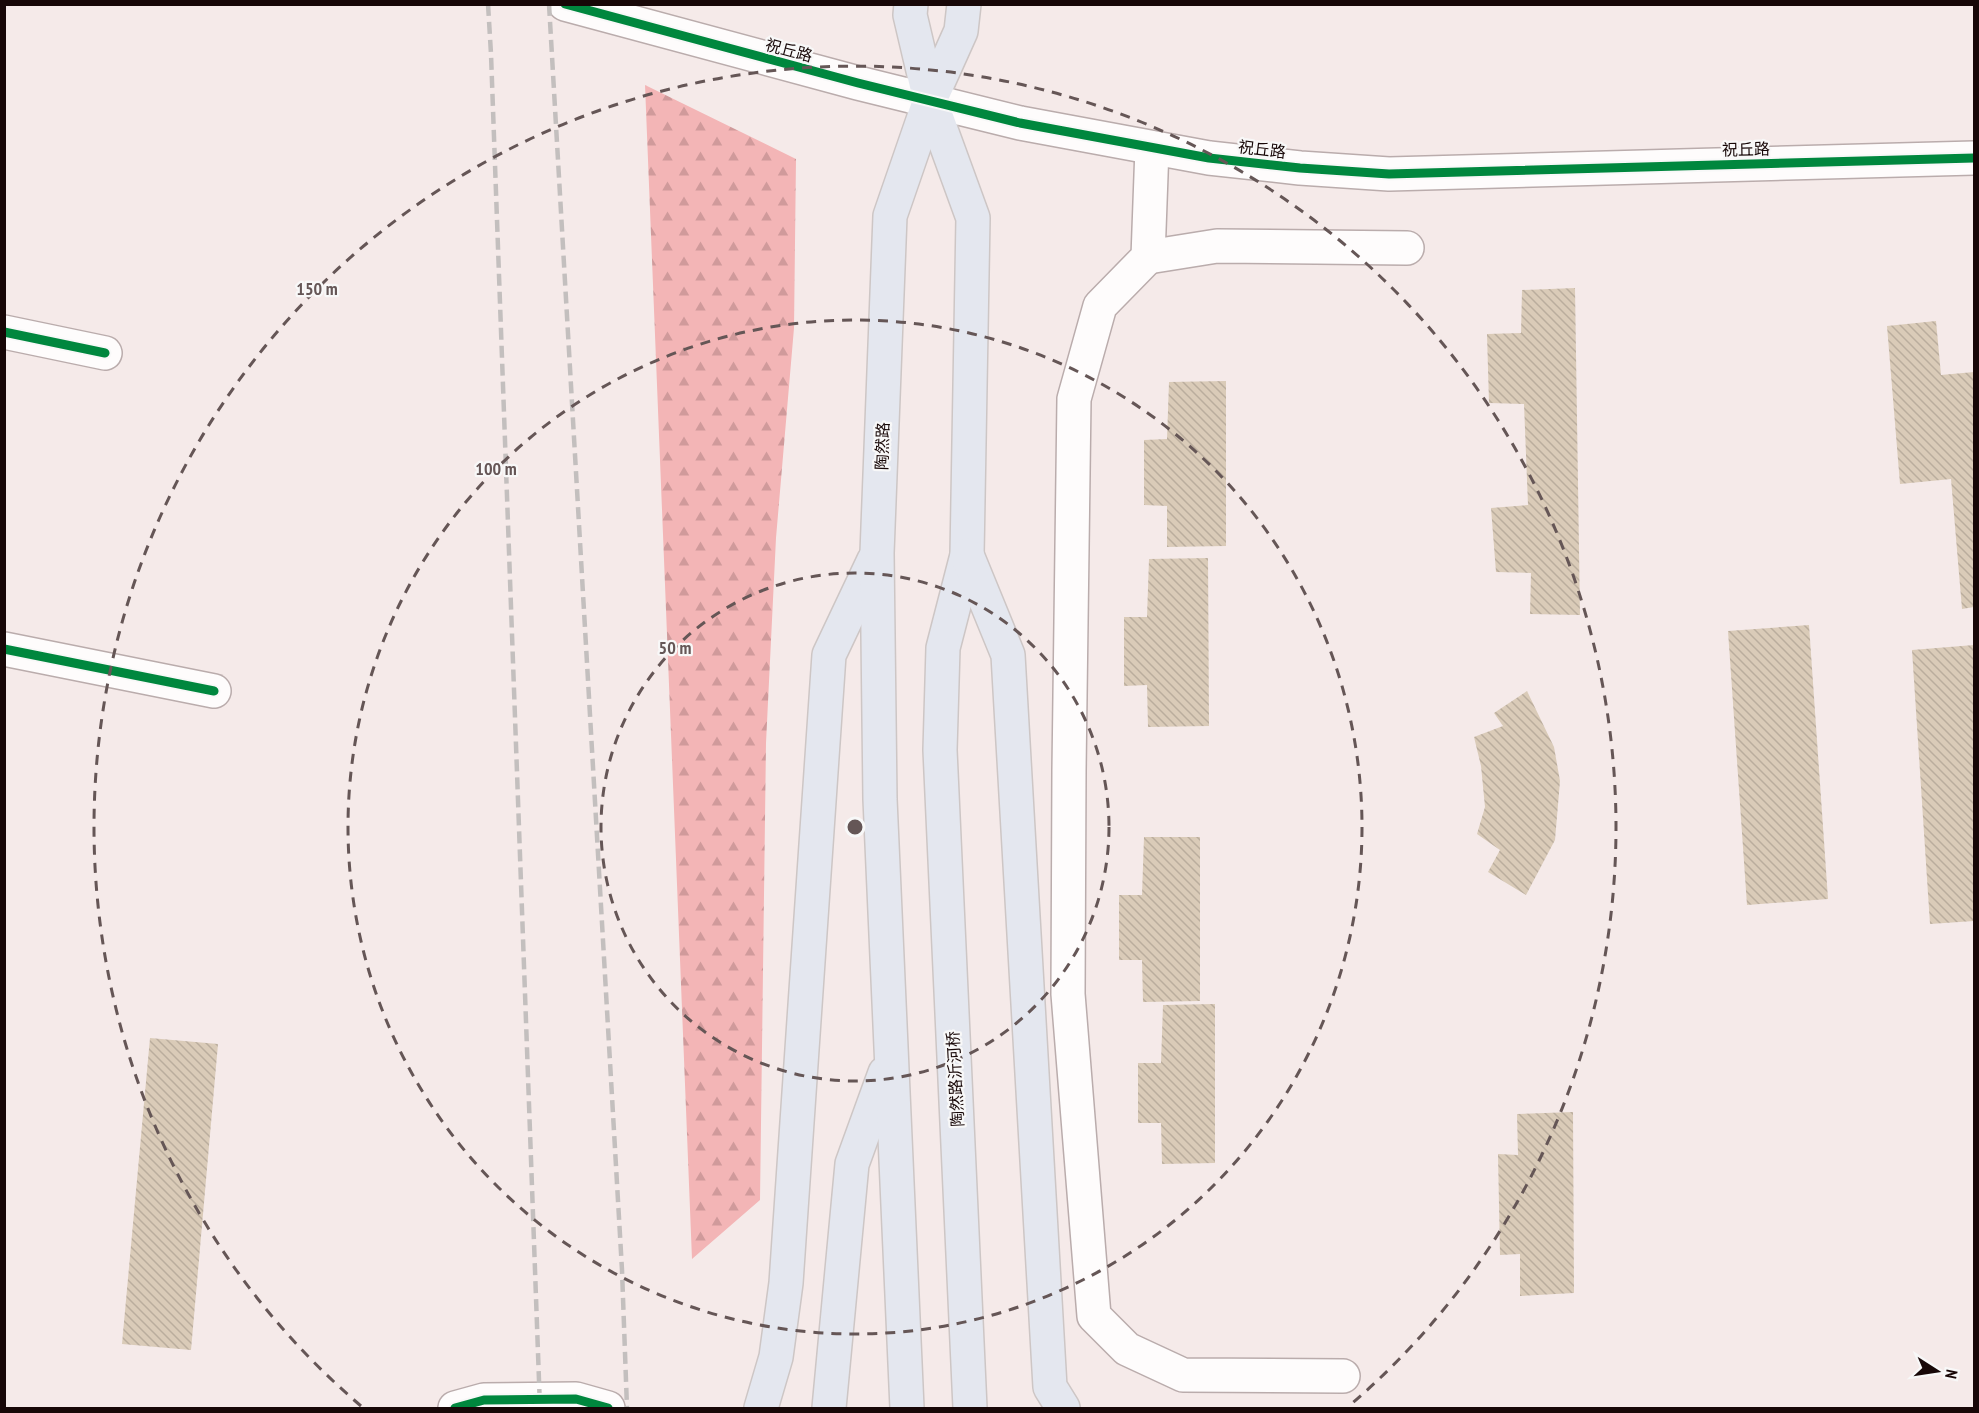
<svg xmlns="http://www.w3.org/2000/svg" width="1979" height="1413" font-family="'PT Sans Narrow','Noto Sans SC',sans-serif">
	<defs>
		<pattern id="forest-firs" width="22" height="20" patternUnits="userSpaceOnUse" patternTransform="scale(1.5)"><rect width="22" height="20" fill="#f3b5b6"/><path d="M5 1l3.5 6h-7zM16 11l3.5 6h-7z" fill="#d09a9b"/></pattern>
		<pattern id="building-back-hatch" width="6" height="6" patternUnits="userSpaceOnUse" patternTransform="scale(1.5)"><rect width="6" height="6" fill="#dacbb8"/><path d="M-1 5l2 2M0 0l6 6M5-1l2 2" fill="none" stroke="#baad9d"/></pattern>
	</defs>
	<rect width="100%" height="100%" fill="#f5eae9"/>
	<!-- forest -->
	<polygon fill="url(#forest-firs)" points="645,85 796,159 794,328 776,538 766,743 760,1200 692,1259"/>
	<!-- building -->
	<g fill="url(#building-back-hatch)">
		<polygon points="1575,288 1580,615 1530,614 1531,573 1496,572 1491,508 1528,505 1524,404 1489,403 1487,334 1521,333 1522,290"/>
		<polygon points="1936,321 1941,375 1974,372 1974,607 1962,609 1951,479 1900,484 1887,326"/>
		<polygon points="1226,381 1226,546 1167,547 1167,506 1144,505 1144,440 1167,439 1169,382"/>
		<polygon points="1208,558 1209,726 1148,727 1147,685 1124,686 1124,617 1147,617 1149,559"/>
		<polygon points="1809,625 1828,899 1747,905 1728,631"/>
		<polygon points="1974,645 1974,921 1930,924 1912,650"/>
		<polygon points="1527,691 1554,747 1560,781 1555,840 1526,895 1488,872 1500,850 1477,834 1485,807 1481,766 1474,737 1503,726 1494,713"/>
		<polygon points="1144,837 1200,837 1200,1001 1143,1002 1142,960 1119,960 1119,895 1142,895"/>
		<polygon points="1215,1004 1215,1163 1162,1164 1161,1123 1138,1123 1138,1063 1161,1063 1163,1005"/>
		<polygon points="150,1038 218,1044 191,1350 122,1344"/>
		<polygon points="1573,1112 1574,1293 1520,1296 1520,1254 1500,1255 1498,1154 1518,1155 1517,1114"/>
	</g>
	<g fill="none" stroke-linecap="round" stroke-linejoin="round">
		<defs>
			<g id="minor">
				<polyline points="565,4 858,83 1020,123 1209,158 1300,168 1389,174 1974,158"/>
				<polyline points="1152,148 1148,257 1100,306 1074,399 1069,771 1068,994 1094,1316 1127,1349 1183,1375 1343,1376"/>
				<polyline points="1148,257 1217,246 1407,248"/>
				<polyline points="4,332 105,353"/>
				<polyline points="4,649 214,691"/>
				<polyline points="455,1408 484,1400 576,1399 608,1408"/>
			</g>
			<g id="major">
				<polyline points="911,4 910,15 930,100 973,218 967,555 943,648 940,750 970,1408"/>
				<polyline points="967,555 1008,655 1050,1387 1063,1408"/>
				<polyline points="761,1408 776,1357 786,1283 829,655 874,560"/>
				<polyline points="829,1408 852,1164 885,1073"/>
				<polyline points="907,1408 880,799 877,553 890,216 930,100 961,31 964,4"/>
			</g>
		</defs>
		<!-- minor casing -->
		<use href="#minor" stroke="#baacac" stroke-width="36"/>
		<!-- major casing -->
		<use href="#major" stroke="#cdc6c5" stroke-width="36"/>
		<!-- minor -->
		<use href="#minor" stroke="#fefcfc" stroke-width="33"/>
		<!-- major -->
		<use href="#major" stroke="#e4e7ef" stroke-width="33"/>
		<!-- rail -->
		<g stroke="#c3bfbe" stroke-width="4.5" stroke-dasharray="12 6" stroke-linecap="butt">
			<polyline points="488,4 491,54 540,1408"/>
			<polyline points="549,4 622,1270 627,1408"/>
		</g>
		<defs>
			<g id="cycleway">
				<polyline points="565,4 858,83 1020,123 1209,158 1300,168 1389,174 1974,158"/>
				<polyline points="4,332 105,353"/>
				<polyline points="4,649 214,691"/>
				<polyline points="455,1408 484,1400 576,1399 608,1408"/>
			</g>
		</defs>
		<!-- cycleway casing -->
		<use href="#cycleway" stroke="#f8f8f8" stroke-width="13"/>
		<!-- cycleway -->
		<use href="#cycleway" stroke="#00873e" stroke-width="9"/>
	</g>
	<!-- distance rings -->
	<g fill="none" stroke="#655656" stroke-width="3" stroke-dasharray="10 8">
		<circle cx="855" cy="827" r="254"/>
		<circle cx="855" cy="827" r="507"/>
		<path d="M361 1406A761 761 0 1 1 1349 1406"/>
	</g>
	<g text-anchor="middle" dominant-baseline="central" stroke-width="4.5" stroke-linejoin="round" paint-order="stroke">
		<!-- street labels -->
		<g font-size="16" fill="#170707" stroke="#f8f8f8">
			<text transform="translate(789 50) rotate(15)">祝丘路</text>
			<text transform="translate(1262 149) rotate(7)">祝丘路</text>
			<text transform="translate(1746 149) rotate(-1)">祝丘路</text>
			<text transform="translate(882 446) rotate(-88)">陶然路</text>
			<text transform="translate(955 1079) rotate(-93)">陶然路沂河桥</text>
		</g>
	</g>
	<circle cx="855" cy="827" r="9" fill="#655656" stroke="#f8f8f8" stroke-width="3"/>
	<g font-size="18" text-anchor="middle" font-weight="bold" fill="#655656" stroke="#f8f8f8" stroke-width="4.5" stroke-linejoin="round" paint-order="stroke">
		<text x="317" y="295">150 m</text>
		<text x="496" y="475">100 m</text>
		<text x="675" y="654">50 m</text>
	</g>
	<!-- border -->
	<rect width="1979" height="1413" fill="none" stroke="#170707" stroke-width="12"/>
	<!-- north arrow -->
	<g transform="translate(1937 1371) rotate(102)" stroke="#f8f8f8" stroke-width="4.5" paint-order="stroke">
	<path d="M0-4.5L10 22L0 15L-10 22Z" fill="#170707"/>
	<text y="-9" font-size="16" font-weight="bold" text-anchor="middle" fill="#170707">N</text>
	</g>
</svg>
